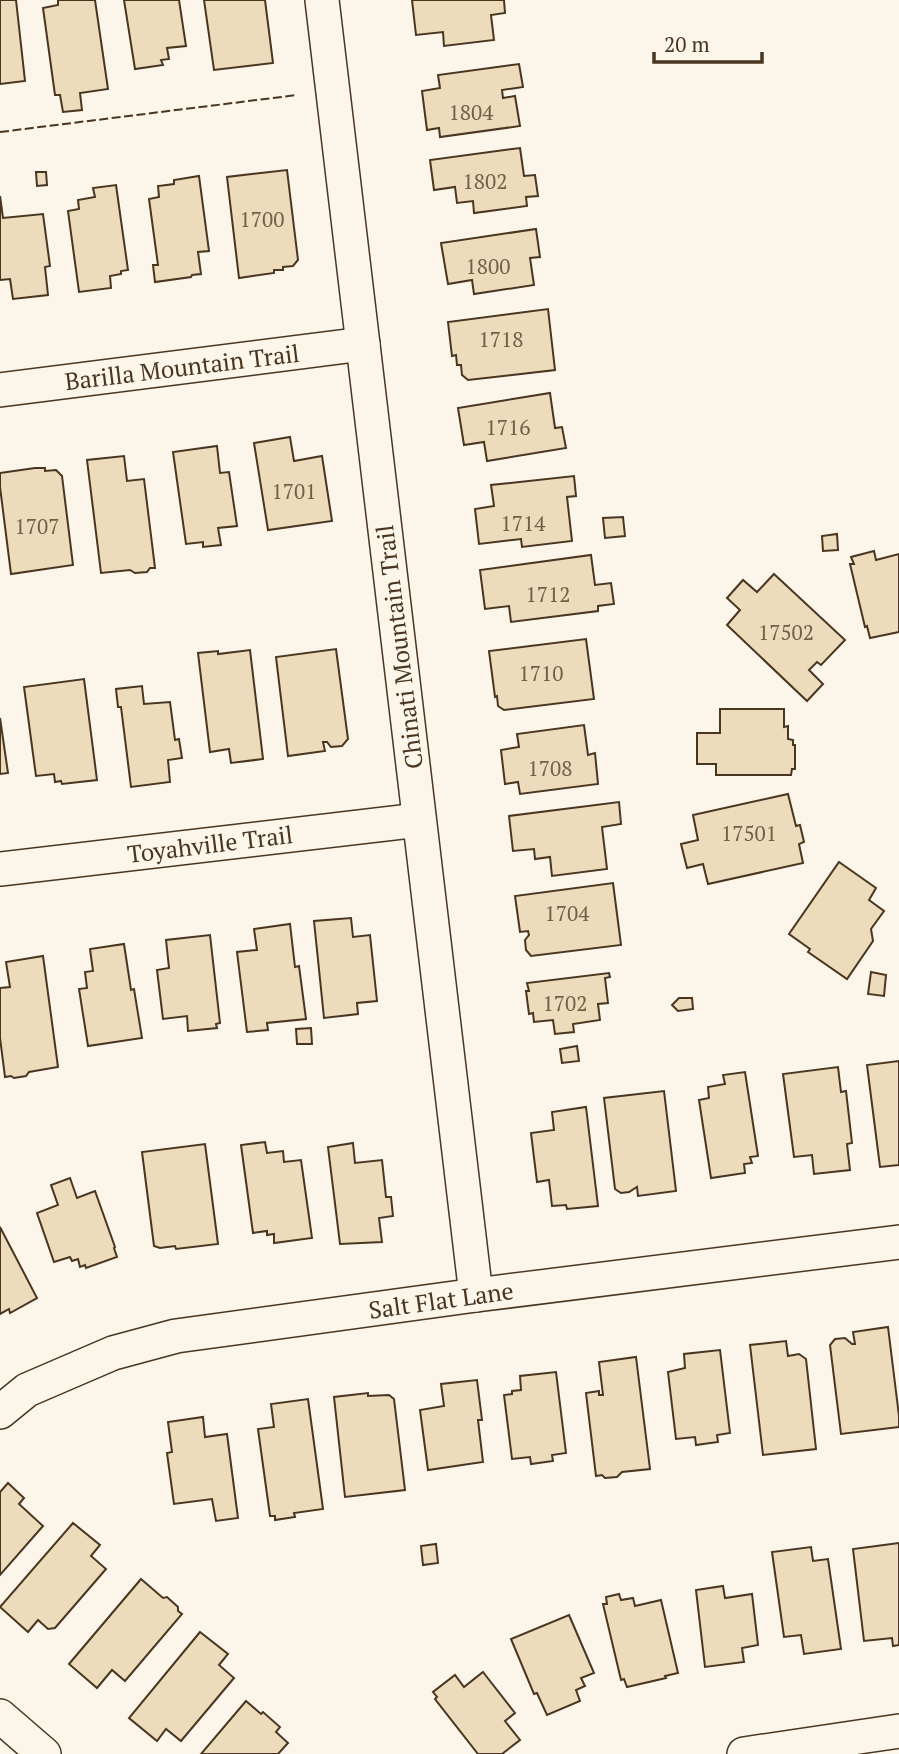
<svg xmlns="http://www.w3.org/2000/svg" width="899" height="1754" font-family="'PT Serif',serif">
	<rect width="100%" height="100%" fill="#fbf6e9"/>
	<!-- building -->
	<g fill="#ecdcbc" stroke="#4a3520" stroke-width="2">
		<polygon points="0,0 16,0 25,81 0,84"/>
		<polygon points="58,0 95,0 108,89 80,93 82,110 63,112 60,95 55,95 43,8 58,5"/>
		<polygon points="124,0 179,0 186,46 167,48 169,59 161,60 163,65 135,69"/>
		<polygon points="204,0 265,0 273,63 214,70"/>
		<polygon points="412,0 504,0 505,13 491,15 494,40 444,46 443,32 416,35"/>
		<polygon points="519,64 523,87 502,90 503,98 515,96 520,126 440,137 439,128 427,130 422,91 440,88 438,75"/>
		<polygon points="520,148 524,176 535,175 538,196 526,197 527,206 474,213 473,201 457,203 455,187 434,190 430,160"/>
		<polygon points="287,170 298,260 293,266 283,267 283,270 274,270 274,273 239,278 227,177"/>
		<polygon points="36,172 46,172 47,185 37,186"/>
		<polygon points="199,176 209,251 198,252 201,274 192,275 191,277 155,282 153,265 158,265 149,199 159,197 158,186 174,184 174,180"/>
		<polygon points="116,185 128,270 121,271 121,274 110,276 111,288 79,292 68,211 79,209 78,200 95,197 93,188"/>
		<polygon points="0,196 3,218 43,214 50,266 45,267 48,295 13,299 10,279 0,280"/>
		<polygon points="536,229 540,257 530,258 534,285 474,294 472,280 448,284 441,243"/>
		<polygon points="548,309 555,370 468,380 462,375 461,365 457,365 456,355 452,356 448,322"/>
		<polygon points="550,393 555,428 562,427 566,448 487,461 484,442 464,445 458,408"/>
		<polygon points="290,437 294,461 322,456 332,521 268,530 254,443"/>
		<polygon points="217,446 220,473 229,472 237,526 218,528 221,545 203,547 203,542 186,544 173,452"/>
		<polygon points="124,456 127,481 144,479 155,568 150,568 147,572 135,573 130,570 101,573 87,460"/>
		<polygon points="35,468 45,468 45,471 56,470 62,476 73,565 11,574 0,487 0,473"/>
		<polygon points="574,476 576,496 567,497 572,541 522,547 521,539 479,544 475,509 494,506 491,485"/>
		<polygon points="623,517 625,536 605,538 603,518"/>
		<polygon points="837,534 838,550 823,551 822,536"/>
		<polygon points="874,551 876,560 899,554 899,632 870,638 867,626 865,627 850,564 854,564 851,557"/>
		<polygon points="591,555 595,585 611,583 614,604 598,606 598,611 511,622 509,606 485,609 480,570"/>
		<polygon points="774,574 845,640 821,665 817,662 809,670 823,684 807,701 727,625 740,610 727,598 743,580 757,592"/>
		<polygon points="586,639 594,699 504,710 498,706 497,696 495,697 489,651"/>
		<polygon points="336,649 348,739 342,746 331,747 327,742 323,742 325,751 288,756 276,657"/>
		<polygon points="250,650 263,759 231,763 229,749 210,752 198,653 218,651 218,654"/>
		<polygon points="84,679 97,780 62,784 61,781 55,782 54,774 36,776 24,687"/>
		<polygon points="142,686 144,704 170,702 175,740 179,739 182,758 168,760 170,782 131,787 121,707 118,707 116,689"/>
		<polygon points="720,709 784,709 784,727 788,726 788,739 793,740 793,745 795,745 795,769 792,769 791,775 716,775 716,764 697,764 697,733 720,733"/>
		<polygon points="0,718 8,773 0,774"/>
		<polygon points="584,725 588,755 595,753 598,784 520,794 518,782 505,784 501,750 519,747 517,734"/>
		<polygon points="788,794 796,826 800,825 804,842 799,844 803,863 708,884 703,864 687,868 681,844 698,840 693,815"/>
		<polygon points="619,802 621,824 602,827 607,869 552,876 550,857 535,859 534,849 513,851 509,816"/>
		<polygon points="839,862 876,888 869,900 884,911 871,929 873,941 847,979 808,952 810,949 789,934"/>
		<polygon points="613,883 621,945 531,956 526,950 525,940 529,935 528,931 520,932 515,896"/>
		<polygon points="351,918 353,937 370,935 377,1001 357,1003 358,1014 324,1018 314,921"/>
		<polygon points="290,924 295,967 299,966 306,1019 267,1023 268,1030 247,1032 237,952 257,950 254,929"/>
		<polygon points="210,935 220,1023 216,1024 217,1028 188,1031 187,1016 163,1019 157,970 169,968 166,940"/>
		<polygon points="124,944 131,990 134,989 142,1038 88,1046 79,989 87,988 85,972 93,971 90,949"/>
		<polygon points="43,956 58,1067 29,1072 26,1076 14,1078 11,1076 5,1077 0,1038 0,988 10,987 6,962"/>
		<polygon points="871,972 886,975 884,996 868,994"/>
		<polygon points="609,973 610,977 605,978 608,1003 598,1004 600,1020 573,1024 574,1032 555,1034 553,1020 534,1022 533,1013 529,1014 526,991 529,991 527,983"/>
		<polygon points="679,998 692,998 693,1009 678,1011 672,1005"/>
		<polygon points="311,1028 312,1044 297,1044 296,1029"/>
		<polygon points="577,1046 579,1061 562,1063 560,1049"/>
		<polygon points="899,1061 899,1165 880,1167 867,1065"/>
		<polygon points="838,1067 841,1092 846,1091 852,1143 847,1144 850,1170 814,1174 812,1155 794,1157 783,1074"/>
		<polygon points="745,1072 758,1156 750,1157 752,1163 744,1164 745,1173 711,1178 699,1100 709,1098 708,1087 725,1084 723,1075"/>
		<polygon points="664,1091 676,1191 638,1196 637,1187 629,1192 621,1193 615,1189 604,1098"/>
		<polygon points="586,1107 598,1206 567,1209 566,1205 552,1206 549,1180 537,1182 531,1133 554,1130 552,1112"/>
		<polygon points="265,1142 267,1153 283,1151 284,1162 301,1160 312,1238 274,1243 274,1234 267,1235 267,1231 253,1233 241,1145"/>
		<polygon points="353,1143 355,1163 382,1160 386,1197 391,1197 393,1216 379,1218 382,1242 340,1244 328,1147"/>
		<polygon points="205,1144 218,1244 176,1249 175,1246 160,1248 154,1246 142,1152"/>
		<polygon points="70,1178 77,1198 95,1191 115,1247 114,1248 117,1257 86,1268 85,1265 80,1267 78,1259 72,1261 70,1257 54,1262 37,1213 58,1205 51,1185"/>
		<polygon points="0,1227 37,1298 10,1313 9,1309 0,1314"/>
		<polygon points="888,1327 899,1416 899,1427 841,1434 830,1345 835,1339 845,1338 852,1344 855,1344 853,1332"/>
		<polygon points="786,1341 788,1356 799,1354 806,1359 816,1449 763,1455 750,1345"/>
		<polygon points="720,1350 730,1433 717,1435 718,1442 696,1445 695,1437 676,1439 668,1372 685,1368 684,1354"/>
		<polygon points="636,1357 650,1469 622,1472 617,1477 605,1478 602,1475 596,1476 586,1393 599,1391 599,1395 603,1395 599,1362"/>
		<polygon points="556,1372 566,1453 552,1455 553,1461 531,1464 530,1457 512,1459 504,1395 512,1394 512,1391 521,1390 520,1376"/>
		<polygon points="477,1380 482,1420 478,1420 483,1462 428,1470 420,1410 444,1406 441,1384"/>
		<polygon points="368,1393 368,1396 389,1395 394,1399 405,1490 345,1497 334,1397"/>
		<polygon points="308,1399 323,1509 294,1513 295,1517 275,1520 275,1516 270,1516 258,1429 274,1427 271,1404"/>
		<polygon points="203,1417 205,1437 227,1434 238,1518 216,1521 212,1499 174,1504 167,1453 172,1452 168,1422"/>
		<polygon points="8,1483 24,1498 19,1504 43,1526 0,1575 0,1492"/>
		<polygon points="73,1523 100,1545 91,1556 106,1569 55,1628 48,1629 38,1620 28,1632 0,1607"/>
		<polygon points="899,1543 899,1645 893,1646 892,1638 864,1641 853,1549"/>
		<polygon points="436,1544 438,1563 423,1565 421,1546"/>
		<polygon points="811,1547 813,1561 828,1559 841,1649 804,1654 801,1635 784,1637 772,1552"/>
		<polygon points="141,1579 163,1598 167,1597 178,1607 178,1611 182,1614 125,1681 112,1670 97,1688 69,1664"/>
		<polygon points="723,1586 725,1598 752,1594 758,1645 742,1648 744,1662 705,1667 696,1590"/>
		<polygon points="619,1594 621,1600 633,1598 635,1606 661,1600 678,1673 665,1676 666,1678 627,1687 624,1679 621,1680 603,1604 607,1604 606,1597"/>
		<polygon points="569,1615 594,1673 581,1678 585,1686 576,1690 580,1701 547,1715 537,1693 534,1694 511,1639"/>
		<polygon points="200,1632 228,1654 219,1665 234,1678 181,1741 166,1729 157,1741 129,1718"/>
		<polygon points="483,1672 515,1713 505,1721 520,1740 502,1754 478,1754 435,1699 437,1697 433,1692 455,1675 464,1687"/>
		<polygon points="246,1701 261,1714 263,1712 280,1727 276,1732 288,1743 278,1754 201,1754"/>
	</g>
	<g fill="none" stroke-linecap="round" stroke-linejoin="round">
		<defs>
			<g id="street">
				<polyline points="322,0 476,1295"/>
				<polyline points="0,390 363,344"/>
				<polyline points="0,869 419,820"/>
				<polyline points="0,1412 27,1390 113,1353 176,1336 476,1295 899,1242"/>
				<polyline points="0,1716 44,1754"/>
				<polyline points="744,1754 899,1731"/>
			</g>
		</defs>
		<!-- street casing -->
		<use href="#street" stroke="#4a3520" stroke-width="36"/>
		<!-- street -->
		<use href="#street" stroke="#fbf6e9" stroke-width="33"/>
		<!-- fence -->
		<polyline stroke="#4a3520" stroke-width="2" stroke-dasharray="9 3.5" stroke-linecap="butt" points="0,132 297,95"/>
	</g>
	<g text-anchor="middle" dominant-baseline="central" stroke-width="5" stroke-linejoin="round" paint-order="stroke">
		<!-- number labels -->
		<g font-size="21" fill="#725f47">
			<text x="471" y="112">1804</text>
			<text x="485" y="181">1802</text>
			<text x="262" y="219">1700</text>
			<text x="488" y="266">1800</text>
			<text x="501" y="339">1718</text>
			<text x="508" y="427">1716</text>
			<text x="294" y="491">1701</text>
			<text x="523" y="523">1714</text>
			<text x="37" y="526">1707</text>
			<text x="548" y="594">1712</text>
			<text x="786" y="632">17502</text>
			<text x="541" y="673">1710</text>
			<text x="550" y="768">1708</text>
			<text x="749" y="833">17501</text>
			<text x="567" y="913">1704</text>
			<text x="565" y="1003">1702</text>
		</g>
		<!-- street labels -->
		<g font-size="24" fill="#4a3520" stroke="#fbf6e9">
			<text transform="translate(182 367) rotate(-7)">Barilla Mountain Trail</text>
			<text transform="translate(399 647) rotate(-97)">Chinati Mountain Trail</text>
			<text transform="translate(210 844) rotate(-7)">Toyahville Trail</text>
			<text transform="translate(441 1300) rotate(-8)">Salt Flat Lane</text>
		</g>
	</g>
	<!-- scale -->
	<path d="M654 52v10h108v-10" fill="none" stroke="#4a3520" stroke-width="3.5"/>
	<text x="664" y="52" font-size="21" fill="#4a3520" stroke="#fbf6e9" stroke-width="5" paint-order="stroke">20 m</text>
</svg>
